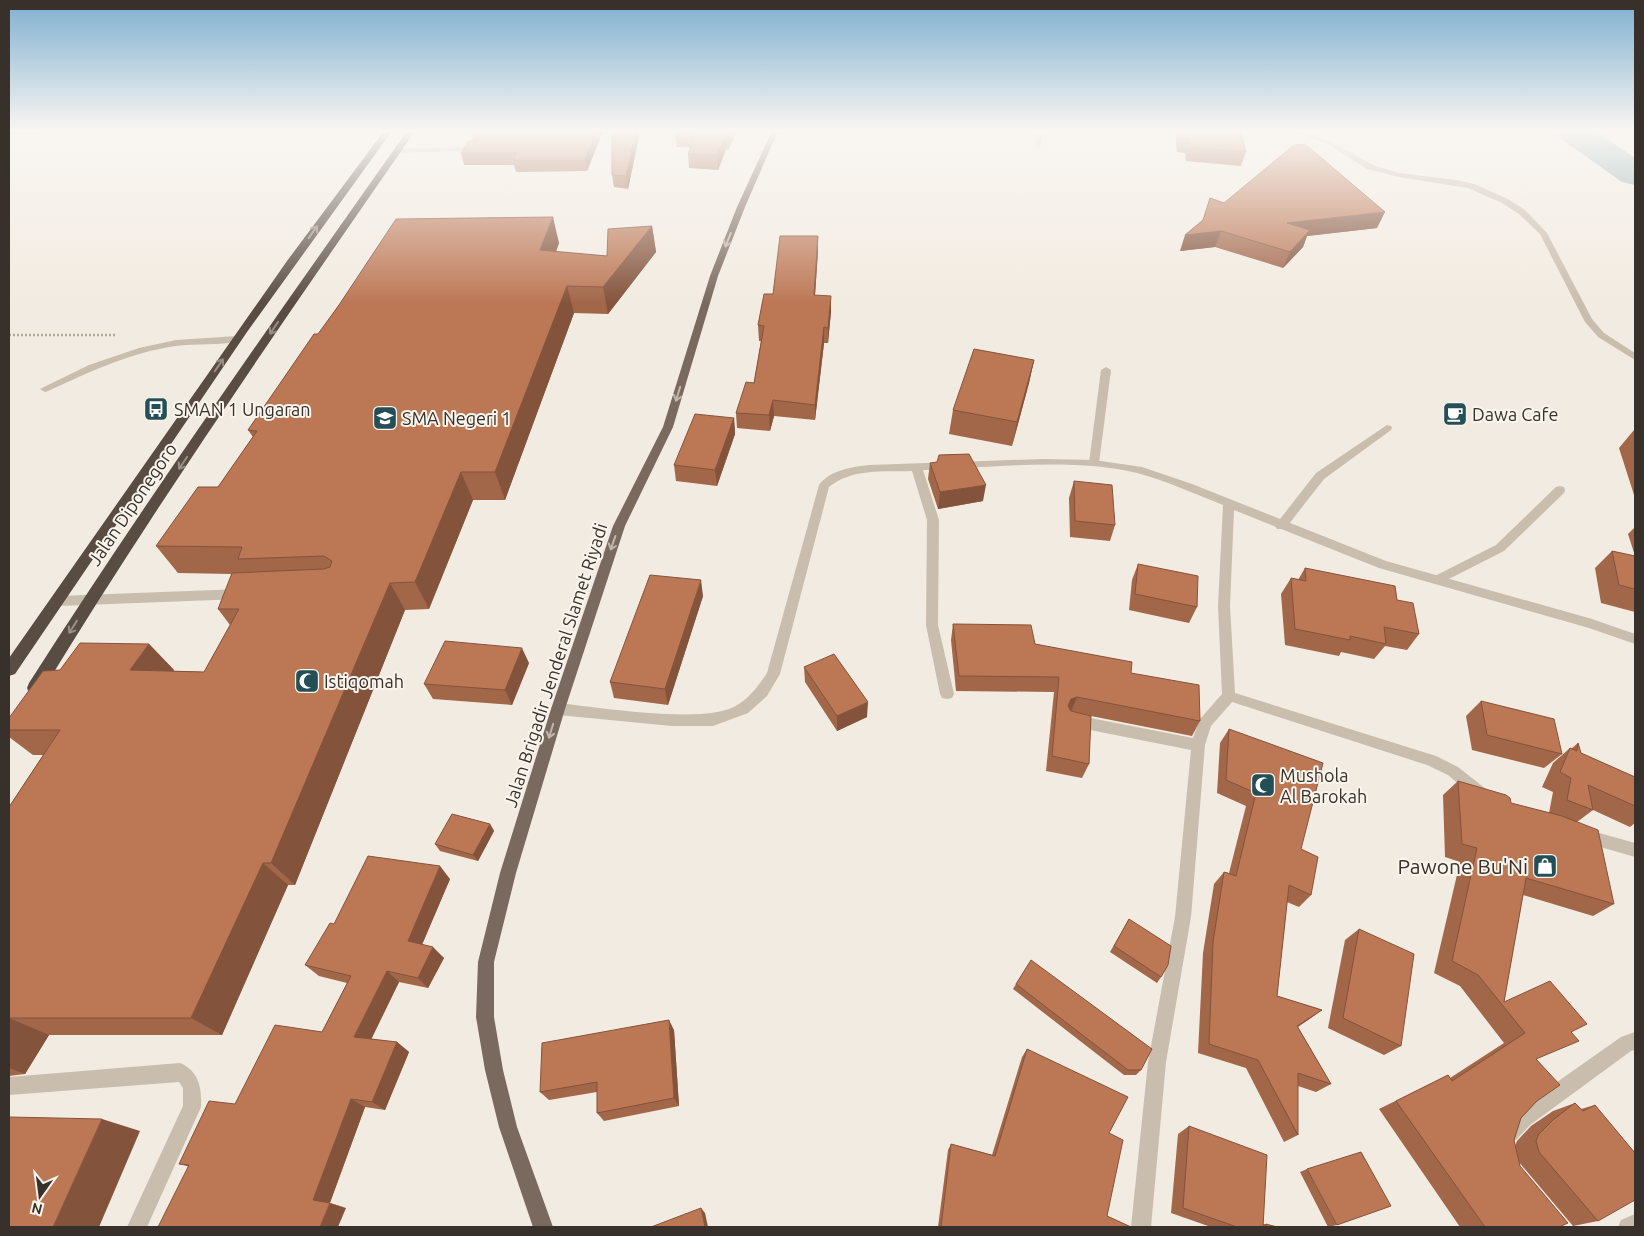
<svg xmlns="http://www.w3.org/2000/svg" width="1644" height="1236" font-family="Ubuntu,sans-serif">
	<rect width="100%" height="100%" fill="#f2ebe1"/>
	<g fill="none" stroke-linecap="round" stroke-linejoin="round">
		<!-- river -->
		<polygon fill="#82a7ac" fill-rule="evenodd" points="1555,131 1595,131 1635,158 1635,185 1622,182 1560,138"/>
		<!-- path -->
		<polyline stroke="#b5a798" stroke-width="2.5" stroke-dasharray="2 2" stroke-linecap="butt" points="9,335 115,335"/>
		<!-- lane -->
		<g fill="#c9bdae" fill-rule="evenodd">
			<polygon points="9,131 43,131 40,133 9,135"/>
			<path d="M237 336 242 339 240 341C219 346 196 343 175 346 130 353 89 372 48 391L45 392 40 389 89 365 139 348 176 340Z"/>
			<polygon points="1106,367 1111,370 1099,463 1094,466 1089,463 1101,370"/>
			<polygon points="1387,425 1391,426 1392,428 1391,430 1324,479 1285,529 1277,529 1275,526 1277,523 1316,473"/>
			<polygon points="1560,486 1564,487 1565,490 1564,493 1504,551 1441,583 1433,583 1431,580 1433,577 1496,545 1556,487"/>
			<polygon points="241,589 245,591 247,594 245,597 241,599 58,606 54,604 52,601 54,598 58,596"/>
			<path d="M180 1063C199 1071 202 1088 201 1107L147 1227H127L183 1106V1088L179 1082 9 1095V1077Z"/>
		</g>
		<!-- street -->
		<g fill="#c9bdae" fill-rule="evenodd">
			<polygon points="1037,131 1043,131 1041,146 1038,148 1035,146"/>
			<polygon points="1292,131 1302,131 1332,142 1373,165 1399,173 1456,180 1474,184 1508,199 1525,210 1547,233 1592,319 1604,333 1635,353 1635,360 1598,337 1585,322 1540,234 1519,214 1502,203 1468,188 1399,177 1367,169 1328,144"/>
			<polygon points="480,147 483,149 482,150 398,153 394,151 398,149"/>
			<path d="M1043 459 1094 460 1142 467 1192 484 1386 561 1592 619 1635 634V644L1589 628 1379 568 1234 510 1230 606 1235 693 1436 756 1458 767 1486 789 1488 794 1486 799 1481 801 1476 799 1448 775 1427 765 1232 702 1211 726 1205 745 1191 917 1166 1062 1151 1227H1131L1148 1062 1175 917 1191 750 1075 727 1070 725 1068 721 1070 717 1075 715 1193 738 1200 719 1222 694 1218 606 1223 505C1195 494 1167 481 1137 473 1073 457 989 468 923 470L939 520 938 625 954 694 952 698 947 699 942 698 940 694 926 625 927 520 912 471C884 472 852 468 829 487L780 674 767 696 748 713 713 726H672L558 715 553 713 551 709 553 705 558 703C598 707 708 726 739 704 751 696 759 685 767 673L819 485C830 470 852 467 869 465Z"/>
			<polygon points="1585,829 1635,843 1635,857 1580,841 1577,836 1580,831"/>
			<polygon points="1635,1032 1635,1050 1631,1051 1530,1125 1516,1140 1509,1142 1502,1140 1500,1133 1502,1126 1516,1111 1621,1037"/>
			<polygon points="1635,1214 1635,1227 1618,1227 1621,1220"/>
		</g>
		<!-- primary -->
		<polygon fill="#79695e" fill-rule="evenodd" points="772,131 778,131 745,207 718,276 673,427 625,526 565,709 516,873 494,962 494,1017 503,1070 517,1127 553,1227 533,1227 499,1127 485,1070 476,1017 478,962 500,873 551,709 613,526 663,427 710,276 737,207"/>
		<!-- highway -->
		<g fill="#584c43" fill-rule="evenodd">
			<polygon points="384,131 392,131 247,332 15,674 9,676 9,658 287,261"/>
			<path d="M407 131H415C287 316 158 501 41 693L35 695 29 693 27 688 29 683C149 495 279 313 407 131Z"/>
		</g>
	</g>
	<!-- wall -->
	<g fill="#a26649">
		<polygon points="473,131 603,131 587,171 516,172 514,165 464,165 461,153 473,140 472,134"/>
		<polygon points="640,131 628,189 614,187 612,175"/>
		<polygon points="737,131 728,150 726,149 718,170 689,168 688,154 691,147 677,147 675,133"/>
		<polygon points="1175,131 1240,131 1246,152 1241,166 1186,161 1185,153 1177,152"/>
		<polygon points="1224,203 1377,228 1307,236 1303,247 1283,268 1215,247 1180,251"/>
		<polygon points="652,226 656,252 608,314 574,313 505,500 473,500 429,609 405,610 295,885 288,885 222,1035 49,1035 25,1074 9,1076 9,807 43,755 33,755 9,737 9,718 60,670 149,644 174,670 173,671 204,672 230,625 218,609 232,574 178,573 156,546 218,487 253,437 248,430 318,334 559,243 556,252 607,256"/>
		<polygon points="818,236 818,251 815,295 831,311 828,343 824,343 815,420 774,416 770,431 737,428 736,413 754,383 761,341 759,341 758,325 773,294"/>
		<polygon points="1034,360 1029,383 1012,446 949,434 953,410"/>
		<polygon points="734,418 735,434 717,486 676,481 674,465"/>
		<polygon points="1634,430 1635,430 1635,498 1619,448"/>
		<polygon points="930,463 983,501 938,509 928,479"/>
		<polygon points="1074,481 1115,525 1110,541 1070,537 1069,498"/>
		<polygon points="1635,527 1635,612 1601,603 1595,568 1612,551 1635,556 1628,534"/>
		<polygon points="1138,564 1197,607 1189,623 1129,610 1132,580"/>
		<polygon points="1305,568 1397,600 1419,634 1407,650 1385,646 1374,659 1341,652 1339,656 1285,645 1281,594 1291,578 1298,580"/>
		<polygon points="703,596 668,705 614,698 610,682"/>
		<polygon points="953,624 1035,644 1131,673 1200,721 1192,736 1091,716 1089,764 1082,778 1046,771 1054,692 956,691 951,640"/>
		<polygon points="529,663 512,705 433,699 424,684"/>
		<polygon points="804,667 867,717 837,731 805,682"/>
		<polygon points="1481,701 1562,754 1544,768 1472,750 1466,716"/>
		<polygon points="1229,729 1301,849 1311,895 1299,907 1287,902 1277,996 1322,1010 1298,1027 1331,1084 1316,1092 1298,1086 1298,1135 1284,1142 1246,1068 1198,1053 1203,953 1214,884 1224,872 1229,873 1246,806 1217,793 1220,743"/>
		<polygon points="1578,743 1581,753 1635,777 1635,823 1630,827 1593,810 1577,822 1614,904 1593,916 1523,895 1504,1002 1571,1032 1536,1059 1537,1101 1521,1118 1514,1140 1515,1146 1517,1141 1531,1126 1553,1111 1575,1103 1581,1109 1595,1105 1598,1221 1573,1226 1518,1161 1520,1166 1559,1227 1460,1227 1379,1109 1448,1075 1450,1078 1504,1043 1460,986 1434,973 1460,862 1445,857 1443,795 1458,781 1511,803 1549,813 1553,792 1542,787 1553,763 1570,748 1571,749"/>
		<polygon points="490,824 494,831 478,861 440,851 435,844"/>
		<polygon points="450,879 422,944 444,958 428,988 399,982 371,1039 397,1042 409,1052 385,1110 365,1107 330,1203 346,1208 179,1164 235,1104 322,1032 347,983 319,976 305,965 334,924"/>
		<polygon points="1129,919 1161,977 1157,983 1110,952"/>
		<polygon points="1359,929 1401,1046 1384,1055 1328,1028 1345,940"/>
		<polygon points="1016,984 1141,1070 1136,1075 1124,1075 1013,989"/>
		<polygon points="674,1030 679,1106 604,1121 597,1113 597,1092 549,1100 540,1092"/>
		<polygon points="1027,1049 1109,1133 1107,1216 1131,1227 938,1227 948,1150 951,1144 992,1155 1022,1057"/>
		<polygon points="1189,1126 1263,1224 1266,1224 1277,1227 1211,1227 1171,1213 1178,1134"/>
		<polygon points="1307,1169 1337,1225 1328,1227 1300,1172"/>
	</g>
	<!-- shaded-wall -->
	<g fill="#84533c">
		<polygon points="596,131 603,131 587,171 585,160"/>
		<polygon points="636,131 640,131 628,189 626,176"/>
		<polygon points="729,131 737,131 728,150 727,135"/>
		<polygon points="725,135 726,149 718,170 717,155"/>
		<polygon points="1385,212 1377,228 1307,236 1303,247 1283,268 1290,252 1287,223"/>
		<polygon points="553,217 559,243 546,277 540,250"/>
		<polygon points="652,226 656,252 608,314 603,287"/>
		<polygon points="1221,231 1215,247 1180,251 1185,235"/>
		<polygon points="818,236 818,251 814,310 814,295"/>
		<polygon points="567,286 574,313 505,500 495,472"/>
		<polygon points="831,296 831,311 828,343 828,328"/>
		<polygon points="824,327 824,343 815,420 815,405"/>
		<polygon points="1034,360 1029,383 1012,446 1017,422"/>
		<polygon points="773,400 774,416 770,431 769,415"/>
		<polygon points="734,418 735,434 717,486 715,470"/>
		<polygon points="461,472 473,500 429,609 415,582"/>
		<polygon points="986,485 983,501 938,509 940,492"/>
		<polygon points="701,580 703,596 668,705 665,689"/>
		<polygon points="390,583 405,610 295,885 271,863"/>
		<polygon points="149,644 174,670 156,697 130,670"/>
		<polygon points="522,648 529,663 512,705 505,690"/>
		<polygon points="1077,697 1071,712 1062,721 1071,699"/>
		<polygon points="868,702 867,717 837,731 837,716"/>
		<polygon points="490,824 494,831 478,861 473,855"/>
		<polygon points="263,863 288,885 222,1035 191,1018"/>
		<polygon points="440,866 450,879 419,952 408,941"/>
		<polygon points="433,947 444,958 428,988 418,978"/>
		<polygon points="387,971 399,982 368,1046 354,1037"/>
		<polygon points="1322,1010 1308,1020 1284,1035 1297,1026"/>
		<polygon points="9,1018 49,1035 25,1074 9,1068"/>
		<polygon points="669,1020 674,1030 679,1106 674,1098"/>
		<polygon points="397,1042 409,1052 385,1110 372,1102"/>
		<polygon points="351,1099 365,1107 329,1205 313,1200"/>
		<polygon points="102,1119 140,1131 99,1227 53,1227"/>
		<polygon points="330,1203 346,1208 338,1227 320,1227"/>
		<polygon points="701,1208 705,1213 708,1227 705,1227"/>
	</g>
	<!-- building -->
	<g fill="#bc7755" stroke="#84533c">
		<polygon points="473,131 596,131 585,160 513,160 516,153 461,153 468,141 481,139 478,134 472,134"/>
		<polygon points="612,131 636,131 626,176 612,175"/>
		<polygon points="676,131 729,131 727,135 725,135 717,155 688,154 696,134 675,133"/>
		<polygon points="1180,131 1240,131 1246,152 1190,147 1189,139 1181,138"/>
		<polygon points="1305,144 1385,212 1287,223 1310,230 1290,252 1221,231 1185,235 1203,220 1210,198 1224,203 1294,145"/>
		<polygon points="553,217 540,250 607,256 608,229 652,226 603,287 567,286 495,472 461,472 415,582 390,583 271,863 263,863 191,1018 9,1018 9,807 60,730 9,730 9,718 43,671 60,670 80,643 149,644 130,670 204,672 239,609 218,609 232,573 324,569 330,567 332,561 324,556 238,559 242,547 156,546 198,487 218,487 257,431 248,430 314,334 318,334 339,305 396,219"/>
		<polygon points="780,236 818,236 814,295 831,296 828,328 824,327 815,405 773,400 769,415 736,413 746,382 754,383 764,326 758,325 764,294 773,294"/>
		<polygon points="974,349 1034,360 1017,422 953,410"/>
		<polygon points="695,414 734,418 715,470 674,465"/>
		<polygon points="969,454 986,485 940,492 930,463 937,462 939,455"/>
		<polygon points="1074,481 1112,485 1115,525 1075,521"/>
		<polygon points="1612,551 1635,556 1635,589 1619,585"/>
		<polygon points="1138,564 1198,576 1197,607 1135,594"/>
		<polygon points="1305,568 1395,586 1397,600 1413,603 1419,634 1384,627 1386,644 1350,636 1350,640 1295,629 1291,578 1306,581"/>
		<polygon points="650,575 701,580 665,689 610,682"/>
		<polygon points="953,624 1031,625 1035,644 1132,662 1131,673 1199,685 1200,721 1077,697 1071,699 1068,706 1071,711 1091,716 1089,764 1052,756 1059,677 959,676"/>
		<polygon points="445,641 522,648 505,690 424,684"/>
		<polygon points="834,654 868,702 837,716 804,667"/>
		<polygon points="1481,701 1554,719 1562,754 1487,735"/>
		<polygon points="1229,729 1323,763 1301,849 1318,857 1311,895 1289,885 1277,996 1322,1010 1297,1026 1331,1084 1298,1073 1298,1135 1258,1060 1209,1044 1213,942 1224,872 1236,876 1256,793 1226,780"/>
		<polygon points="1578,743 1581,753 1635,777 1635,806 1588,785 1593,810 1567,800 1571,778 1560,772 1570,748 1577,751"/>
		<polygon points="1458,781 1506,795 1510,798 1511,803 1562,816 1598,830 1614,904 1526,878 1504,1002 1550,981 1587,1024 1571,1032 1579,1041 1536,1059 1560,1085 1537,1101 1521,1118 1514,1140 1520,1166 1568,1223 1559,1227 1485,1227 1396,1101 1448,1075 1452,1081 1525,1033 1478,975 1452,961 1477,848 1462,844"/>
		<polygon points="452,814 490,824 473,855 435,844"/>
		<polygon points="368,856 440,866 408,941 433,947 418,978 387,971 354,1037 397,1042 372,1102 351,1099 313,1200 330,1203 320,1227 158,1227 189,1165 179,1164 209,1101 235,1104 275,1025 322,1032 351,976 305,965 330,923 334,924"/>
		<polygon points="1129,919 1171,946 1168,965 1161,977 1114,946"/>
		<polygon points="1359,929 1414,954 1401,1046 1343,1018"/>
		<polygon points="1031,960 1152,1049 1141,1070 1128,1070 1016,984"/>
		<polygon points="669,1020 674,1098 597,1113 597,1082 540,1092 542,1043"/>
		<polygon points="1027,1049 1128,1097 1109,1133 1123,1140 1107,1216 1131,1227 941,1227 951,1144 995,1156"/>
		<polygon points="1575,1103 1583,1111 1595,1105 1635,1153 1635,1200 1598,1221 1539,1152 1536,1141 1539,1134 1554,1119"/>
		<polygon points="9,1117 102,1119 53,1227 9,1227"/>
		<polygon points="1189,1126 1267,1155 1263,1227 1237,1227 1183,1208"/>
		<polygon points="1361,1152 1391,1206 1337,1225 1307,1169"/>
		<polygon points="701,1208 705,1227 651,1227"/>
		<polygon points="1266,1224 1277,1227 1266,1227"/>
	</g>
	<!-- one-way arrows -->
	<defs><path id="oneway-shaft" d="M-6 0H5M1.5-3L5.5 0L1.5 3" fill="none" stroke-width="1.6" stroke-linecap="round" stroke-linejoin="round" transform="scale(1.25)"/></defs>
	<g stroke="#989087">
		<use href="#oneway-shaft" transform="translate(313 232) rotate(-55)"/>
		<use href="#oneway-shaft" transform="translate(274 328) rotate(124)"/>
		<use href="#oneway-shaft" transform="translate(219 365) rotate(-56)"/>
		<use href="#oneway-shaft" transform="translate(183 463) rotate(124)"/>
		<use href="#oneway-shaft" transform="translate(73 627) rotate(122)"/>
	</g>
	<g stroke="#bfb6ad">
		<use href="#oneway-shaft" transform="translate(728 240) rotate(112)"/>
		<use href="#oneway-shaft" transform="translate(678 394) rotate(107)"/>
		<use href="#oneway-shaft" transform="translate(613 543) rotate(109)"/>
		<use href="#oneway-shaft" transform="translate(551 731) rotate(107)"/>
	</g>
	<!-- sky -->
	<linearGradient id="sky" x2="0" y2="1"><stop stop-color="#7fafd0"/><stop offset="0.43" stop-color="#f9f6f2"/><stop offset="1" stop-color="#f9f6f2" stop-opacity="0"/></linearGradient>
	<rect width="1644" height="304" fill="url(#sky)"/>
	<!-- icons -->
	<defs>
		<symbol id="bus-square" viewBox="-11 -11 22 22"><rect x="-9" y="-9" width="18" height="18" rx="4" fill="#244f57" stroke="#f9f5ed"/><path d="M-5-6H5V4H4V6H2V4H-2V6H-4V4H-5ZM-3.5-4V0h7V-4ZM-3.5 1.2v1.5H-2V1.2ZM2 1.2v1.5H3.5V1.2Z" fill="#fff"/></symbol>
		<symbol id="cafe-square" viewBox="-11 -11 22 22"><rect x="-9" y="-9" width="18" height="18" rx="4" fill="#244f57" stroke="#f9f5ed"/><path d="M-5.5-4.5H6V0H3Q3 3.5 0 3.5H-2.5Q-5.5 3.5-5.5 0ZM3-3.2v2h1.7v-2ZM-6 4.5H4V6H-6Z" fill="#fff"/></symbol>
		<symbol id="school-square" viewBox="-11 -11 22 22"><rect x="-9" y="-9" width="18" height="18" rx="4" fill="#244f57" stroke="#f9f5ed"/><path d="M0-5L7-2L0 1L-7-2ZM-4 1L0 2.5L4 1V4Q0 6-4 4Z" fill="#fff"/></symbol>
		<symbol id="mosque-square" viewBox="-11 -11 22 22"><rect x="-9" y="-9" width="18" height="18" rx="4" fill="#244f57" stroke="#f9f5ed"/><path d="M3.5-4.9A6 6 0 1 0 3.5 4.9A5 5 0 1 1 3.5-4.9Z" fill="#fff"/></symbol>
		<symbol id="shop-square" viewBox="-11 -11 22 22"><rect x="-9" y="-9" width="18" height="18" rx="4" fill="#244f57" stroke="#f9f5ed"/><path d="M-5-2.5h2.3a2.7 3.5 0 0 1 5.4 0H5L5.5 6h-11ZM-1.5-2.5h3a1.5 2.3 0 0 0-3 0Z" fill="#fff"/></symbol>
	</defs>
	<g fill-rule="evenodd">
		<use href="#bus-square" x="142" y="395" width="28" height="28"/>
		<use href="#cafe-square" x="1441" y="400" width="28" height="28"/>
		<use href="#school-square" x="371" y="404" width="28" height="28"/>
		<use href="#mosque-square" x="293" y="667" width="28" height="28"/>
		<use href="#mosque-square" x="1249" y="771" width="28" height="28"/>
		<use href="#shop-square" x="1531" y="852" width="28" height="28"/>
	</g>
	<g text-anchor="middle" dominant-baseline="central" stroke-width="4" stroke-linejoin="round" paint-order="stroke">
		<!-- poi labels -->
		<g font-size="18" fill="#38312b" stroke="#f9f5ed" text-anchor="start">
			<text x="174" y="409">SMAN 1 Ungaran</text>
			<text x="1472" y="414">Dawa Cafe</text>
			<text x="402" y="418">SMA Negeri 1</text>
			<text x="324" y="681">Istiqomah</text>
			<text x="1280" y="775">Mushola<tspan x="1280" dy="21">Al Barokah</tspan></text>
		</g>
		<!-- street labels -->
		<g font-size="18" fill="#38312b" stroke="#f9f5ed">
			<text transform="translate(132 504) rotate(-56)">Jalan Diponegoro</text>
			<text transform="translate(555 665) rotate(-72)">Jalan Brigadir Jenderal Slamet Riyadi</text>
		</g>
		<!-- near-poi labels -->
		<g font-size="21" fill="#38312b" stroke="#f9f5ed" text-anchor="end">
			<text x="1528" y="866">Pawone Bu'Ni</text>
		</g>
	</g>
	<!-- border -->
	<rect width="1644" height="1236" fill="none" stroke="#38312b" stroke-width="20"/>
	<!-- north arrow -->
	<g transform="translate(40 1196) rotate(194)" stroke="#f9f5ed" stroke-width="4" paint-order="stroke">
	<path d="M0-4L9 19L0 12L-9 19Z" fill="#38312b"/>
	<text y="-8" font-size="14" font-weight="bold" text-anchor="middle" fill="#38312b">N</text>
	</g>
</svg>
